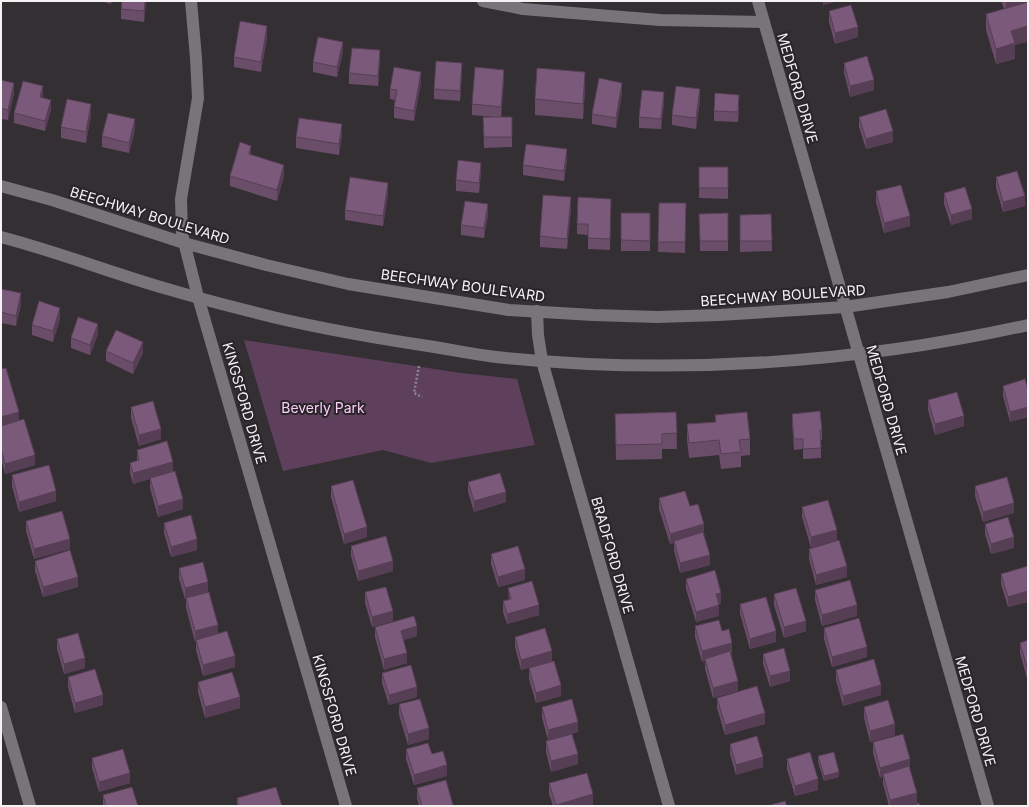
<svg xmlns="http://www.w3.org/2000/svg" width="1029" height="807" font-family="Inter,sans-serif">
	<rect width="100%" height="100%" fill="#342f33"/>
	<!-- green -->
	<polygon fill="#5e405d" points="244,340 461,373 517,379 535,445 431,463 383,450 283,471"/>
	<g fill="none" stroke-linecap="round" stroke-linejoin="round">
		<!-- path -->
		<polyline stroke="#8b878a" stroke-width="2.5" stroke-dasharray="2 2" stroke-linecap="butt" points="419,366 414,393 422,397"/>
		<!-- minor -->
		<g stroke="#797479" stroke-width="12">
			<polyline points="191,1 196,58 198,98 181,199 182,234 198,297 346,806"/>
			<polyline points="483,1 523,9 660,20 763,22"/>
			<polyline points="758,1 988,806"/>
			<polyline points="1,186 52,200 184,243 266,265 348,284 509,310 593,315 657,317 719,315 845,307 948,292 1028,275"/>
			<path d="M1 237C59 252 114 274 171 290 198 298 225 305 253 312 310 327 369 337 428 346 454 350 480 356 506 358 678 375 859 363 1028 325"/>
			<polyline points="537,311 538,335 542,361 669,806"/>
			<polyline points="1,707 30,806"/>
		</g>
	</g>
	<!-- wall -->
	<g fill="#6a4d69">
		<polygon points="100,1 112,1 111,4"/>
		<polygon points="146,1 144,22 121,19 121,9"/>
		<polygon points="1001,1 1028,1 1015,45 1015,59 996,64 986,30 986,14 1004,9"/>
		<polygon points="829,11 858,37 835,44 829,22"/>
		<polygon points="267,37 261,72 234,67 234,57"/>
		<polygon points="343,52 337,77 313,72 313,62"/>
		<polygon points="380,61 378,86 349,84 349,73"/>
		<polygon points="844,63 874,90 850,97 844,73"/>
		<polygon points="462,73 460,101 434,99 434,89"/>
		<polygon points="1,80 14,93 8,120 1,119"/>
		<polygon points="504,80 501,117 512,117 512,147 484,148 483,117 494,117 472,115 472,104"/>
		<polygon points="421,82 414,121 394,118 394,107 395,100 390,99 390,89"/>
		<polygon points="585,88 583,119 535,115 535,99"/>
		<polygon points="622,93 616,128 592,124 592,114"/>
		<polygon points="43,96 42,98 51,110 45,131 14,123 14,113"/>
		<polygon points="700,100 696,129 672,125 672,115"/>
		<polygon points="664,102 661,129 639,128 639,117"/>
		<polygon points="739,105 738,122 714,121 714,111"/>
		<polygon points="91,115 86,143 61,138 61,127"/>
		<polygon points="859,117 893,142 866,149 859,127"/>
		<polygon points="135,130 129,153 102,147 102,136"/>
		<polygon points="342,135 339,155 296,148 296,137"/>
		<polygon points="251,155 284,176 277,201 230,186 230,176"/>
		<polygon points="567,160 564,181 523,175 523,165"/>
		<polygon points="699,167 728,167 728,199 699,198"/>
		<polygon points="481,173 479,193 456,191 456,180"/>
		<polygon points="996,177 1025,206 1003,212 996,188"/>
		<polygon points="876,191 910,226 884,233 876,202"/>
		<polygon points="944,193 972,219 951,225 944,204"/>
		<polygon points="388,194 383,226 345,220 345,210"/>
		<polygon points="659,203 686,203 685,253 658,252"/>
		<polygon points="571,208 567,249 540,247 540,236"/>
		<polygon points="611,209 610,250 588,249 588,235 577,234 577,224"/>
		<rect x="621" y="213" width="29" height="38"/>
		<polygon points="728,213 728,251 700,251 699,214"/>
		<polygon points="771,214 772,251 740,252 740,215"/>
		<polygon points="488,215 484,238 461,235 461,225"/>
		<polygon points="1,289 21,304 16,326 1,323"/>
		<polygon points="60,319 53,342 32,335 32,325"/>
		<polygon points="98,334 90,355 71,348 71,338"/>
		<polygon points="106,351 143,353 133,374 106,361"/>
		<polygon points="1,369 35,465 5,474 1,458"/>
		<polygon points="1003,386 1028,390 1028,417 1010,422 1003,396"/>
		<polygon points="928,400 964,426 935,435 928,410"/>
		<polygon points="131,407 161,439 139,446 131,418"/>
		<polygon points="676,412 677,449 662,449 662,459 616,460 615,414"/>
		<polygon points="792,414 822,430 822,440 821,440 821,458 803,459 803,449 794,450 792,424"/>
		<polygon points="715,415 750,439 750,455 741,456 741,467 721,469 719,455 689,458 687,440 687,424 715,422"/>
		<polygon points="137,450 173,471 183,509 158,517 150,488 150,479 133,484 130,473 130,463 137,461"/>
		<polygon points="12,475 56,501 19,512 12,486"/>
		<polygon points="468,482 506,502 474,512 468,492"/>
		<polygon points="331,486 367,537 344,544 331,497"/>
		<polygon points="975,486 1014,513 983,522 975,496"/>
		<polygon points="659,498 690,506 704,534 710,565 680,573 674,551 674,543 670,544 659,509"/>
		<polygon points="802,507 837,540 811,548 802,517"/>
		<polygon points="26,521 70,549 34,559 26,531"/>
		<polygon points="164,523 197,550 171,557 164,533"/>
		<polygon points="985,524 1014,548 991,554 985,534"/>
		<polygon points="351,546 393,571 358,581 351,556"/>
		<polygon points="809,549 847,577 816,585 809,559"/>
		<polygon points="491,554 525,580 498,587 491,564"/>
		<polygon points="35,561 78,587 43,597 35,571"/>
		<polygon points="1028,566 1028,602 1008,607 1001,584 1001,574"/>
		<polygon points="179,568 208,592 218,634 235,667 203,676 196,650 196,641 195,642 186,608 186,599 185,599 179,579"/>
		<polygon points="686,579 721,603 719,604 719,616 696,622 686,589"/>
		<polygon points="508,588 539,615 507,624 503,612 503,601 509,600"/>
		<polygon points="815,590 857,616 822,626 815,600"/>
		<polygon points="365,592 393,621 372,627 365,603"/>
		<polygon points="774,594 806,631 784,638 774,605"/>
		<polygon points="740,604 776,642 750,649 740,614"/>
		<polygon points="695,626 722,631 732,653 731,653 738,691 713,698 705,669 705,661 702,662 695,637"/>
		<polygon points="375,627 417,636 403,640 407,663 384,670 375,637"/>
		<polygon points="824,628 867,657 832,667 824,639"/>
		<polygon points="515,637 552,661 521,670 515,647"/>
		<polygon points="57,639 85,668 64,674 57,649"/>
		<polygon points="1028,640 1028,682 1020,653 1020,643"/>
		<polygon points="763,654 790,681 770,687 763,664"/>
		<polygon points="529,668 561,696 536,703 529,679"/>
		<polygon points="836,670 881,695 843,706 836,680"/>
		<polygon points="382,673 417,697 389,705 382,683"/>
		<polygon points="68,677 103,705 75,713 68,687"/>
		<polygon points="198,682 240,708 205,718 198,692"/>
		<polygon points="717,698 765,724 725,735 717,708"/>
		<polygon points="399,704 429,739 408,745 399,715"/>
		<polygon points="542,707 578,732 548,740 542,718"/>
		<polygon points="864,707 895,735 870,742 864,718"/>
		<polygon points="546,741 578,764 551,772 546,752"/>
		<polygon points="873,742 910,769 917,803 906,806 889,806 883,784 883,777 880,778 873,753"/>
		<polygon points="730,744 763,767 736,775 730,754"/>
		<polygon points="406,749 432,754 447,776 414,785 406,759"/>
		<polygon points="818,756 839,777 824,781 818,762"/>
		<polygon points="92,758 130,783 99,792 92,768"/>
		<polygon points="787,759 818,790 795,796 787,769"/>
		<polygon points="549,783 593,805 588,806 553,806 549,794"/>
		<polygon points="417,788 453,806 419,806 417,798"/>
		<polygon points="103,795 138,806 103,806"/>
		<polygon points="237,798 282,806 237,806"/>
	</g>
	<!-- shaded-wall -->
	<g fill="#563e55">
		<polygon points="145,1 146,1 144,22 144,11"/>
		<polygon points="823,1 839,1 823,5"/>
		<polygon points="1010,1 1028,1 1028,11 1006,17 1006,2"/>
		<polygon points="267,26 267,37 261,72 261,62"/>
		<polygon points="1028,26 1028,42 1015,45 1015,59 996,64 996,49 1011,31"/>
		<polygon points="858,27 858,37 835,44 835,33"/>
		<polygon points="343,42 343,52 337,77 337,67"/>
		<polygon points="380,50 380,61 378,86 378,76"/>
		<polygon points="462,63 462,73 460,101 460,91"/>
		<polygon points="504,70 504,80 501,118 501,107"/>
		<polygon points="421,72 421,82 414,121 414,111"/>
		<polygon points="585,72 585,88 583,119 583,104"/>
		<polygon points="874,80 874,90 850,97 850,86"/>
		<polygon points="14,83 14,93 8,120 8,110"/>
		<polygon points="622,83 622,93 616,128 616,118"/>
		<polygon points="43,86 43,96 40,107 40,97"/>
		<polygon points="700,89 700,100 696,129 696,118"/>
		<polygon points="664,92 664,102 661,129 661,119"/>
		<polygon points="739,95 739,105 738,122 738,112"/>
		<polygon points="51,100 51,110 45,131 45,121"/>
		<polygon points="91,104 91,115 86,143 86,132"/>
		<polygon points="135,119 135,130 129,153 129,143"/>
		<polygon points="342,124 342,135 339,155 339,144"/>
		<polygon points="893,131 893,142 866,149 866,139"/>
		<polygon points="251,146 251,156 249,154"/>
		<polygon points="567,149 567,160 564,181 564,171"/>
		<polygon points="481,163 481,173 479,193 479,183"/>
		<polygon points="284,165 284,176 277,201 277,190"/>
		<polygon points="388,183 388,194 383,226 383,216"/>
		<polygon points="1025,196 1025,206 1003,212 1003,202"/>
		<polygon points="571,197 571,208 567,249 567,239"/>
		<polygon points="488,204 488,215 484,238 484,228"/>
		<polygon points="972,209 972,219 951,225 951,215"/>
		<polygon points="910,216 910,226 884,233 884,223"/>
		<polygon points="21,293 21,304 16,326 16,316"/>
		<polygon points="60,308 60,319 53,342 53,331"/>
		<polygon points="98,324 98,334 90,355 90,345"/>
		<polygon points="143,342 143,353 133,374 133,363"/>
		<polygon points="1028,407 1028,417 1010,422 1010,412"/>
		<polygon points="19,412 19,422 1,428 1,417"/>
		<polygon points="964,416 964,426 935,435 935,424"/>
		<polygon points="161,429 161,439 139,446 139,435"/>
		<polygon points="35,455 35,465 5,474 5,464"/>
		<polygon points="173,462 173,472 133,484 133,473"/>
		<polygon points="56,491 56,501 19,512 19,502"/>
		<polygon points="506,492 506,502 474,512 474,501"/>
		<polygon points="183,499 183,509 158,517 158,506"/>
		<polygon points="1014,503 1014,513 983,522 983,512"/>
		<polygon points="704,524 704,534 674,541 674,543 670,544 670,534"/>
		<polygon points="367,527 367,537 344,544 344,534"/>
		<polygon points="837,530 837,540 811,548 811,537"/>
		<polygon points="1014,537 1014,548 991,554 991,544"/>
		<polygon points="70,539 70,549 34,559 34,549"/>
		<polygon points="197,539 197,550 171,557 171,547"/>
		<polygon points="710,555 710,565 680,573 680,563"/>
		<polygon points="393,561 393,571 358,581 358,571"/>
		<polygon points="847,566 847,577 816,585 816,575"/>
		<polygon points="525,569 525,580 498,587 498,577"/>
		<polygon points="78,577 78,587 43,597 43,587"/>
		<polygon points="208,582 208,592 185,599 185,588"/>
		<polygon points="1028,591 1028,602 1008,607 1008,597"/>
		<polygon points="721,593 721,603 716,605 716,594"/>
		<polygon points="539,605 539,615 507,624 507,614"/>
		<polygon points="719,605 719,616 696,622 696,612"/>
		<polygon points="857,605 857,616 822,626 822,615"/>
		<polygon points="393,611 393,621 372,627 372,617"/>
		<polygon points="806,621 806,631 784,638 784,627"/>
		<polygon points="218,625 218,635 196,640 196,641 195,642 195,631"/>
		<polygon points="417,626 417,636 401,641 401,631"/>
		<polygon points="776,631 776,642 750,649 750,639"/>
		<polygon points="732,643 732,653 705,661 705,659 705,661 702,662 702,651"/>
		<polygon points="867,647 867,657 832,667 832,657"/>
		<polygon points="552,651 552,661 521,670 521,660"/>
		<polygon points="407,653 407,663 384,670 384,659"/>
		<polygon points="235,656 235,667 203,676 203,665"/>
		<polygon points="85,658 85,668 64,674 64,664"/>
		<polygon points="790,671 790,681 770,687 770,676"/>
		<polygon points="738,681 738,691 713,698 713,688"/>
		<polygon points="561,685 561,696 536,703 536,693"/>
		<polygon points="881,685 881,695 843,706 843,696"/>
		<polygon points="417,687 417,697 389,705 389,695"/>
		<polygon points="103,695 103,705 75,713 75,703"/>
		<polygon points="240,697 240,708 205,718 205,707"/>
		<polygon points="765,713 765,724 725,735 725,725"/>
		<polygon points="578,722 578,732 548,740 548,730"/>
		<polygon points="895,724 895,735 870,742 870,731"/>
		<polygon points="429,728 429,739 408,745 408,734"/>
		<polygon points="578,754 578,764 551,772 551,761"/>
		<polygon points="763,757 763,767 736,775 736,765"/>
		<polygon points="910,759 910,769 883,774 883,777 880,778 880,768"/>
		<polygon points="447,765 447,776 414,785 414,775"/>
		<polygon points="839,772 839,777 824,781 824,776"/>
		<polygon points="130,773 130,783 99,792 99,782"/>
		<polygon points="818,779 818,790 795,796 795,786"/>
		<polygon points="917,793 917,803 906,806 890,806 890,800"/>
		<polygon points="593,794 593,805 588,806 556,806 556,805"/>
	</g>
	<!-- building -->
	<g fill="#7b597a" stroke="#563e55">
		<polygon points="122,1 145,1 144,11 121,9"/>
		<polygon points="1028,2 1028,26 1011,31 1015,43 996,49 986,14"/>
		<polygon points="851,5 858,27 835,33 829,11"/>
		<polygon points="240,21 267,26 261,62 234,57"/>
		<polygon points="318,37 343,42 337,67 313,62"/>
		<polygon points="352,48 380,50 378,76 349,73"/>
		<polygon points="867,56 874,80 850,86 844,63"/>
		<polygon points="436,61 462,63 460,91 434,89"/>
		<polygon points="394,67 421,72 414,111 394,107 397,90 390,89"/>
		<polygon points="475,67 504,70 501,107 472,104"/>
		<polygon points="537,68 585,72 583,104 535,99"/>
		<polygon points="599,78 622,83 616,118 592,114"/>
		<polygon points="1,80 14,83 8,110 1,108"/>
		<polygon points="23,81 43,86 40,97 51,100 45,121 14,113"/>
		<polygon points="676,86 700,89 696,118 672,115"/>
		<polygon points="642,90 664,92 661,119 639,117"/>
		<polygon points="715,93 739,95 738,112 714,111"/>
		<polygon points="67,99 91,104 86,132 61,127"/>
		<polygon points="886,109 893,131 866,139 859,117"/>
		<polygon points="108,113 135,119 129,143 102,136"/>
		<polygon points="483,117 512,117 512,137 484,137"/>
		<polygon points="299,118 342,124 339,144 296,137"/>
		<polygon points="240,142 251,146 249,154 284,165 277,190 230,176"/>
		<polygon points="526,144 567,149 564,171 523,165"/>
		<polygon points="458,160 481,163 479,183 456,180"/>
		<rect x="699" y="167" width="29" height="21"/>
		<polygon points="1017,171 1025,196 1003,202 996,177"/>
		<polygon points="350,177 388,183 383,216 345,210"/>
		<polygon points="901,185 910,216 884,223 876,191"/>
		<polygon points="965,187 972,209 951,215 944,193"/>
		<polygon points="543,195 571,197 567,239 540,236"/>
		<polygon points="578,197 611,199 610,239 588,238 588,224 577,224"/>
		<polygon points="465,201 488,204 484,228 461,225"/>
		<polygon points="659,203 686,203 685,242 658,242"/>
		<polygon points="621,213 650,213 650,241 621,240"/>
		<polygon points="728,213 728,241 700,241 699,214"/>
		<polygon points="771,214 772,241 740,241 740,215"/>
		<polygon points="1,289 21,293 16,316 1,312"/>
		<polygon points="39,301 60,308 53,331 32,325"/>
		<polygon points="78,317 98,324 90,345 71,338"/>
		<polygon points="116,330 143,342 133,363 106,351"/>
		<polygon points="6,368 19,412 1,417 1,369"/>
		<polygon points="1025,379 1028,390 1028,407 1010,412 1003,386"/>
		<polygon points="957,392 964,416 935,424 928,400"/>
		<polygon points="153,401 161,429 139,435 131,407"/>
		<polygon points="820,411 822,430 820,430 821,448 803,449 803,439 794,439 792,414"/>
		<polygon points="676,412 677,433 662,434 662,444 616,445 615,414"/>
		<polygon points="747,412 750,439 739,440 741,452 721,454 719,440 689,443 687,424 716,422 715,415"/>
		<polygon points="24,419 35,455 5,464 1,448 1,426"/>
		<polygon points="167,441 173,462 133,473 130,463 139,460 137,450"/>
		<polygon points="49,465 56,491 19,502 12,475"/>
		<polygon points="175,471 183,499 158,506 150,478"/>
		<polygon points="500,473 506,492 474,501 468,482"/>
		<polygon points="1007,477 1014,503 983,512 975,486"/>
		<polygon points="353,480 367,527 344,534 331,486"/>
		<polygon points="685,491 690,506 698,504 704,524 670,534 659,498"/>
		<polygon points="828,500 837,530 811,537 802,507"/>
		<polygon points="62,511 70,539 34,549 26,521"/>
		<polygon points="191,515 197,539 171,547 164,523"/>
		<polygon points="1008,517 1014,537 991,544 985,524"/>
		<polygon points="703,532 710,555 680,563 674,541"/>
		<polygon points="386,536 393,561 358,571 351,546"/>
		<polygon points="839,540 847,566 816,575 809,549"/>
		<polygon points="518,546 525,569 498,577 491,554"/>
		<polygon points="70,550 78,577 43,587 35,561"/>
		<polygon points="203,562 208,582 185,588 179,568"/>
		<polygon points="1028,566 1028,591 1008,597 1001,574"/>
		<polygon points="715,570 721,593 716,594 719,605 696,612 686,579"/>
		<polygon points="850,580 857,605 822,615 815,590"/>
		<polygon points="532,581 539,605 507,614 503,601 511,599 508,588"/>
		<polygon points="386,587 393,611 372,617 365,592"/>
		<polygon points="796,588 806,621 784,627 774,594"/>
		<polygon points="209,592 218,625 195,631 186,598"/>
		<polygon points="766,597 776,631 750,639 740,604"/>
		<polygon points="414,616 417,626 401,631 407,653 384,659 375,627"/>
		<polygon points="859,618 867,647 832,657 824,628"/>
		<polygon points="719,620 722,631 729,629 732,643 702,651 695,626"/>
		<polygon points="545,628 552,651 521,660 515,637"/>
		<polygon points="227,631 235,656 203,665 196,640"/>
		<polygon points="78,633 85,658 64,664 57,639"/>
		<polygon points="1028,640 1028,671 1020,643"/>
		<polygon points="784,648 790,671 770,676 763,654"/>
		<polygon points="730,651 738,681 713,688 705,659"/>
		<polygon points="874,659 881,685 843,696 836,670"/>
		<polygon points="554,661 561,685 536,693 529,668"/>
		<polygon points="411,665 417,687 389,695 382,673"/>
		<polygon points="95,669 103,695 75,703 68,677"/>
		<polygon points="232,672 240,697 205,707 198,682"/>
		<polygon points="757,686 765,713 725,725 717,698"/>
		<polygon points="420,699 429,728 408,734 399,704"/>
		<polygon points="572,699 578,722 548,730 542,707"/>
		<polygon points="888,700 895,724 870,731 864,707"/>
		<polygon points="572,734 578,754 551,761 546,741"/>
		<polygon points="903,734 910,759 880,768 873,742"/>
		<polygon points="757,736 763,757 736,765 730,744"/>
		<polygon points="428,743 432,754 443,751 447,765 414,775 406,749"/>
		<polygon points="123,749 130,773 99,782 92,758"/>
		<polygon points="810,752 818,779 795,786 787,759"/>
		<polygon points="834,752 839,772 824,776 818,756"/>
		<polygon points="909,766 917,793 890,800 883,774"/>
		<polygon points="587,773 593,794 556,805 549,783"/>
		<polygon points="446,780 453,805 448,806 422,806 417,788"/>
		<polygon points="132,787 138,806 106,806 103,795"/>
		<polygon points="276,787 282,806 239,806 237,798"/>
		<polygon points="785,801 787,806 766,806"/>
		<polygon points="919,803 920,806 910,806"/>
	</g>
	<g text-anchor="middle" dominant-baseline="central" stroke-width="4" stroke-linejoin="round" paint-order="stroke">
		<!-- street labels -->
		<g font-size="14" fill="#f5f2f4" stroke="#2a2529">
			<text transform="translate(798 88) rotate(74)">MEDFORD DRIVE</text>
			<text transform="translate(150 215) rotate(17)">BEECHWAY BOULEVARD</text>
			<text transform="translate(463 285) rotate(8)">BEECHWAY BOULEVARD</text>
			<text transform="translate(783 295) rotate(-4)">BEECHWAY BOULEVARD</text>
			<text transform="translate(887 400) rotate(74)">MEDFORD DRIVE</text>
			<text transform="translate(245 403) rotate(74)">KINGSFORD DRIVE</text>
			<text transform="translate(613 555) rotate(74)">BRADFORD DRIVE</text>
			<text transform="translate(976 711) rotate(74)">MEDFORD DRIVE</text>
			<text transform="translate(335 715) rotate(74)">KINGSFORD DRIVE</text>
		</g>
		<!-- park labels -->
		<g font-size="14" fill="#fdcefa" stroke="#2a2529">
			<text x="323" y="407">Beverly Park</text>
		</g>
	</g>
	<!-- border -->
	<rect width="1029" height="807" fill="none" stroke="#f5f2f4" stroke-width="4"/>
</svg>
